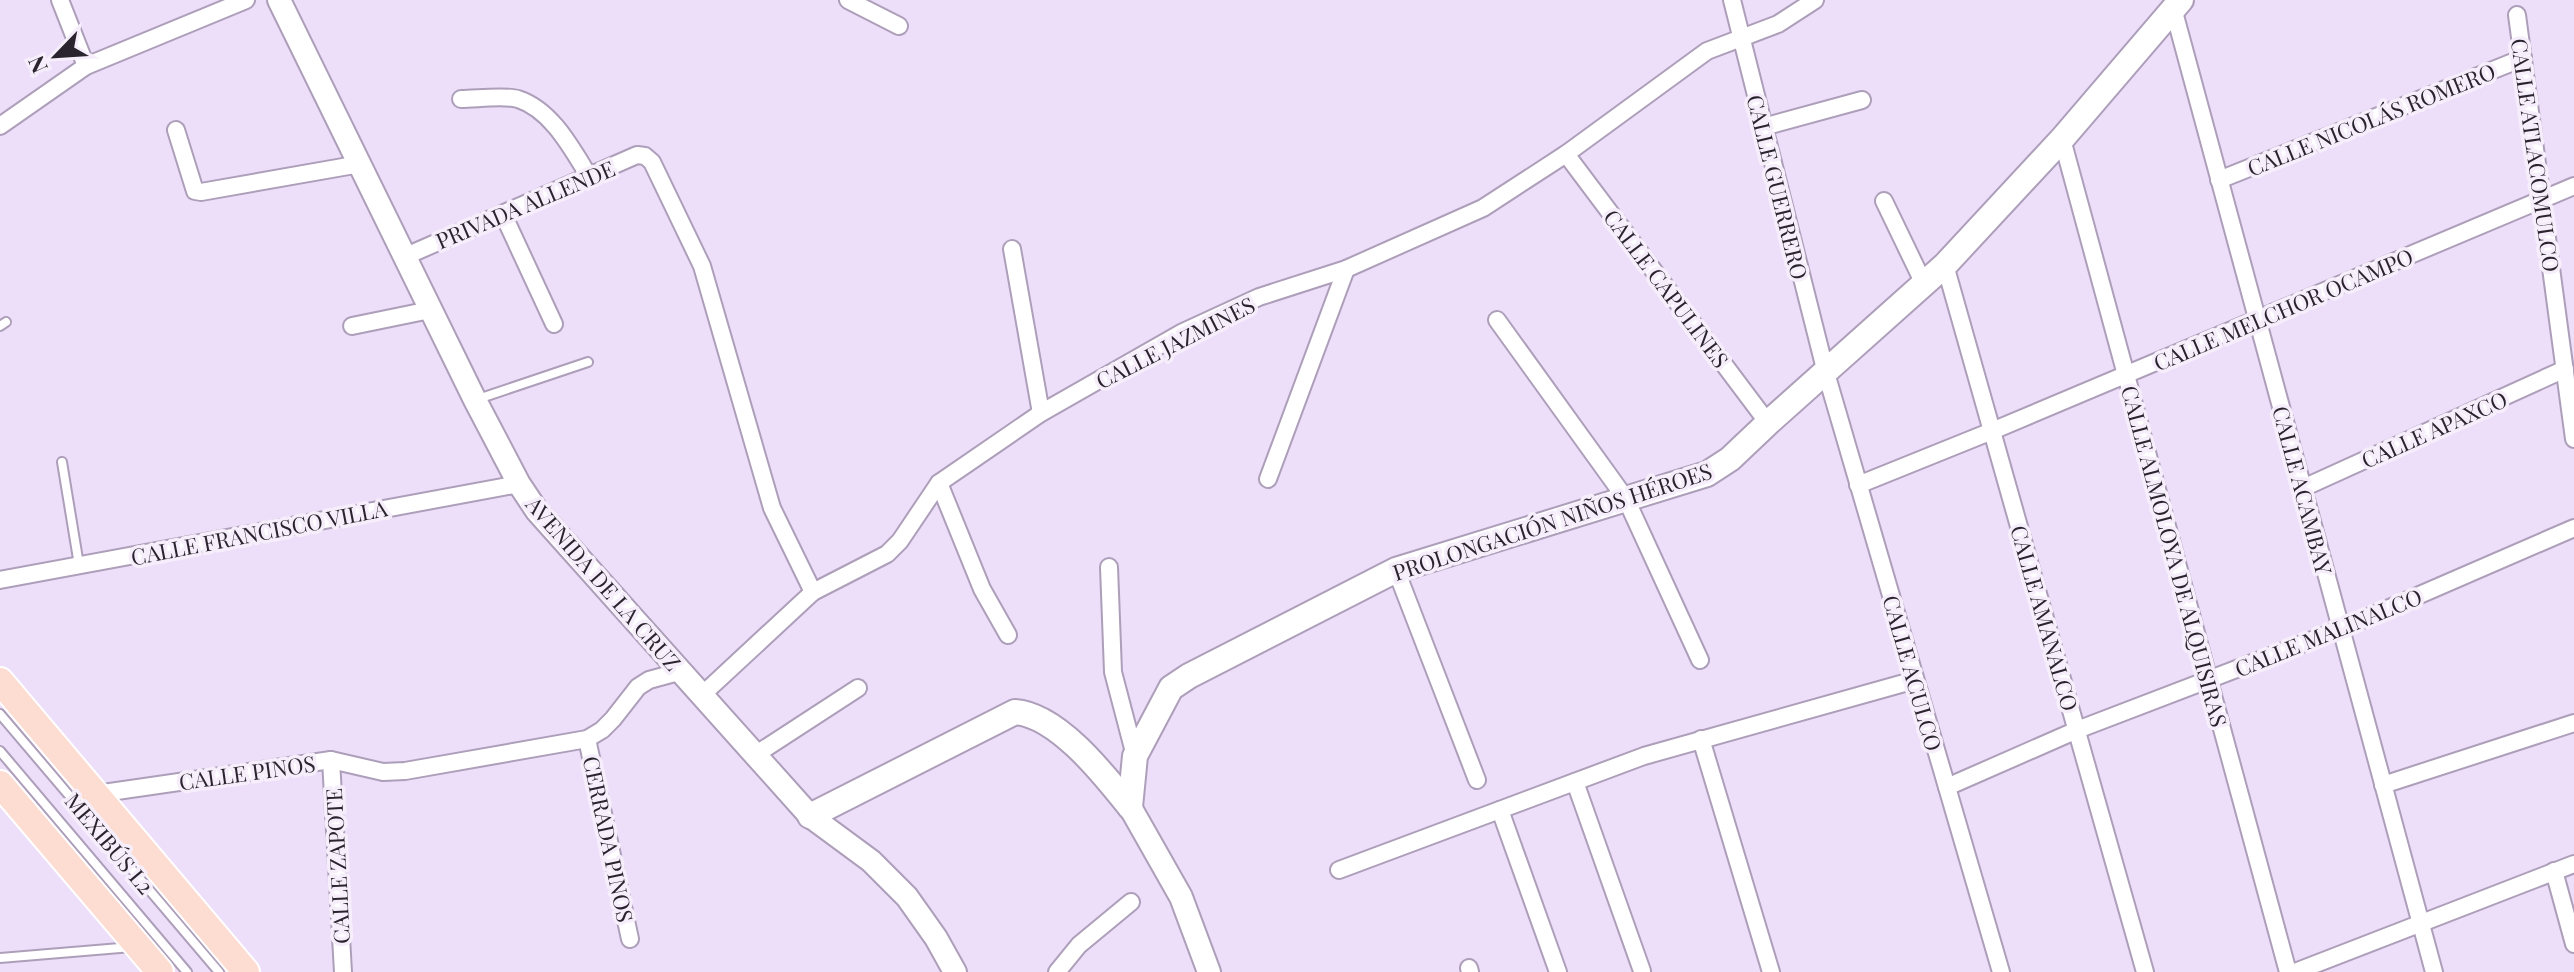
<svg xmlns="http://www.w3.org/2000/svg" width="2574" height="972" font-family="'Playfair Display',serif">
	<rect width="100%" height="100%" fill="#eddefa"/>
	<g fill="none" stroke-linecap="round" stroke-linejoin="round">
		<defs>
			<g id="service">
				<polyline points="0,326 6,322"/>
				<polyline points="475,400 588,362"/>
				<polyline points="62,462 79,565"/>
				<polyline points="0,714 219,972"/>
				<polyline points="0,751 187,972"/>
				<polyline points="0,958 132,947"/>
			</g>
			<g id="minor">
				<polyline points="60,0 86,66"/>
				<polyline points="848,0 899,26"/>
				<polyline points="1732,0 1826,373 2001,972"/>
				<polyline points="2173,8 2434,972"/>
				<polyline points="2517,15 2574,439"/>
				<path d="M461 99C476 99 504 95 518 99 552 110 572 149 590 178"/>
				<polyline points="0,126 86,66 246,0"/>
				<polyline points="1763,127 1862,100"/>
				<polyline points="176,130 195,191 201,192 360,164"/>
				<polyline points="2062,139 2288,972"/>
				<polyline points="1566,154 1768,423"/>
				<polyline points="2219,180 2523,58"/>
				<polyline points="1884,201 1924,284"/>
				<polyline points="503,214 554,324"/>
				<polyline points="1012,249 1041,413"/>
				<polyline points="406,256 637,155 645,156 652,162 702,266 772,508 813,592"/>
				<polyline points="1945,265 2145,972"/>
				<polyline points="1497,320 1626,499 1700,660"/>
				<polyline points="352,326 430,310"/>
				<polyline points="1268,479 1346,269"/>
				<polyline points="939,483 982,589 1008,635"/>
				<polyline points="1858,485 1992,431 2574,186"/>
				<polyline points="2303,488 2565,369"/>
				<polyline points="1109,567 1113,672 1135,756"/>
				<polyline points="1396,570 1477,780"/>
				<polyline points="0,580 519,484"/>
				<polyline points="702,695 813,592 887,554 900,541 939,483 1041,413 1183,332 1259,297 1346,269 1483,208 1566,154 1707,51 1778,24 1815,0"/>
				<polyline points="587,739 630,939"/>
				<polyline points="1701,739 1771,972"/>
				<polyline points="755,755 858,688"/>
				<polyline points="331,760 343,972"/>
				<polyline points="1575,782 1642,971"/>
				<polyline points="2383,785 2574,723"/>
				<polyline points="1947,787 2077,730 2341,629 2574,528"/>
				<polyline points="96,794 331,760 383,772 405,771 587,739 602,730 613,719 638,687 649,680 682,671"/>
				<polyline points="1500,810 1558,972"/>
				<polyline points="1339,870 1644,756 1915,680"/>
				<polyline points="2554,871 2574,944"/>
				<polyline points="1469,968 1470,972"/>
				<polyline points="1057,972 1079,945 1131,902"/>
				<polyline points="2295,972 2574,864"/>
			</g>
			<g id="tertiary">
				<polyline points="279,0 475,400 519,484 537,511 810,816 871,861 907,897 936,938 955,972"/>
				<polyline points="1130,807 1181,897 1209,972"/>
			</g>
			<g id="secondary">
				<polyline points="1130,807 1135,756 1171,688 1189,676 1396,570 1707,474 1730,459 1768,423 1945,265 2062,139 2181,0"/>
				<path d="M810 816 1015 712C1058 715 1105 776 1130 807"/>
			</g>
			<g id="primary">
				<polyline points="0,681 246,972"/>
				<polyline points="0,784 160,972"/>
			</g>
		</defs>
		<!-- service casing -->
		<use href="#service" stroke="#ad9eb9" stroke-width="12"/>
		<!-- minor casing -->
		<use href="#minor" stroke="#ad9eb9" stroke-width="20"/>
		<!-- tertiary casing -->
		<use href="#tertiary" stroke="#ad9eb9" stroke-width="26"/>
		<!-- secondary casing -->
		<use href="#secondary" stroke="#ad9eb9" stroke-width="28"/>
		<!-- primary casing -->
		<use href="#primary" stroke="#fff" stroke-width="30"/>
		<!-- service -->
		<use href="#service" stroke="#fff" stroke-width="8"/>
		<!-- minor -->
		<use href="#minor" stroke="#fff" stroke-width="16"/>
		<!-- tertiary -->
		<use href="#tertiary" stroke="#fff" stroke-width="22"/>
		<!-- secondary -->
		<use href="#secondary" stroke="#fff" stroke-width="24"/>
		<!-- primary -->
		<use href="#primary" stroke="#fddcd2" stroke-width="26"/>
	</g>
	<g text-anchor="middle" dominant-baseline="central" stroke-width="7" stroke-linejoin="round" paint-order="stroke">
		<!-- street labels -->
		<g font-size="22" fill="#29242e" stroke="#f6effb">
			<text transform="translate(2371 119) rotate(-22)">CALLE NICOLÁS ROMERO</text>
			<text transform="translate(2536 155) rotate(82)">CALLE ATLACOMULCO</text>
			<text transform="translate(1778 187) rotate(76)">CALLE GUERRERO</text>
			<text transform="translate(525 204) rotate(-23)">PRIVADA ALLENDE</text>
			<text transform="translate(1667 288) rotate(53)">CALLE CAPULINES</text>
			<text transform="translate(2283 309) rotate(-23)">CALLE MELCHOR OCAMPO</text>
			<text transform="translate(1175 342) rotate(-27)">CALLE JAZMINES</text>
			<text transform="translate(2434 429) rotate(-24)">CALLE APAXCO</text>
			<text transform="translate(2303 490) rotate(75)">CALLE ACAMBAY</text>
			<text transform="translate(1552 521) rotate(-18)">PROLONGACIÓN NIÑOS HÉROES</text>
			<text transform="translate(259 532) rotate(-11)">CALLE FRANCISCO VILLA</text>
			<text transform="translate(2175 556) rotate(75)">CALLE ALMOLOYA DE ALQUISIRAS</text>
			<text transform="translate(604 583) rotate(49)">AVENIDA DE LA CRUZ</text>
			<text transform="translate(2045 618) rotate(74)">CALLE AMANALCO</text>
			<text transform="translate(2328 632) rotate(-22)">CALLE MALINALCO</text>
			<text transform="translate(1913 673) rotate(74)">CALLE ACULCO</text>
			<text transform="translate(247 772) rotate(-8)">CALLE PINOS</text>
			<text transform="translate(609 839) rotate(78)">CERRADA PINOS</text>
			<text transform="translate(110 843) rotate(50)">MEXIBÚS L2</text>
			<text transform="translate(337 866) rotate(-93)">CALLE ZAPOTE</text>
		</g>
	</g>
	<!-- north arrow -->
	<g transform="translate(56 56) rotate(245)" stroke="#f6effb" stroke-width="6" paint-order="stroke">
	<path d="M0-6L14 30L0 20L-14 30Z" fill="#29242e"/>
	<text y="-12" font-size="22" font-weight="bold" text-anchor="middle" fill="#29242e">N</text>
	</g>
</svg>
